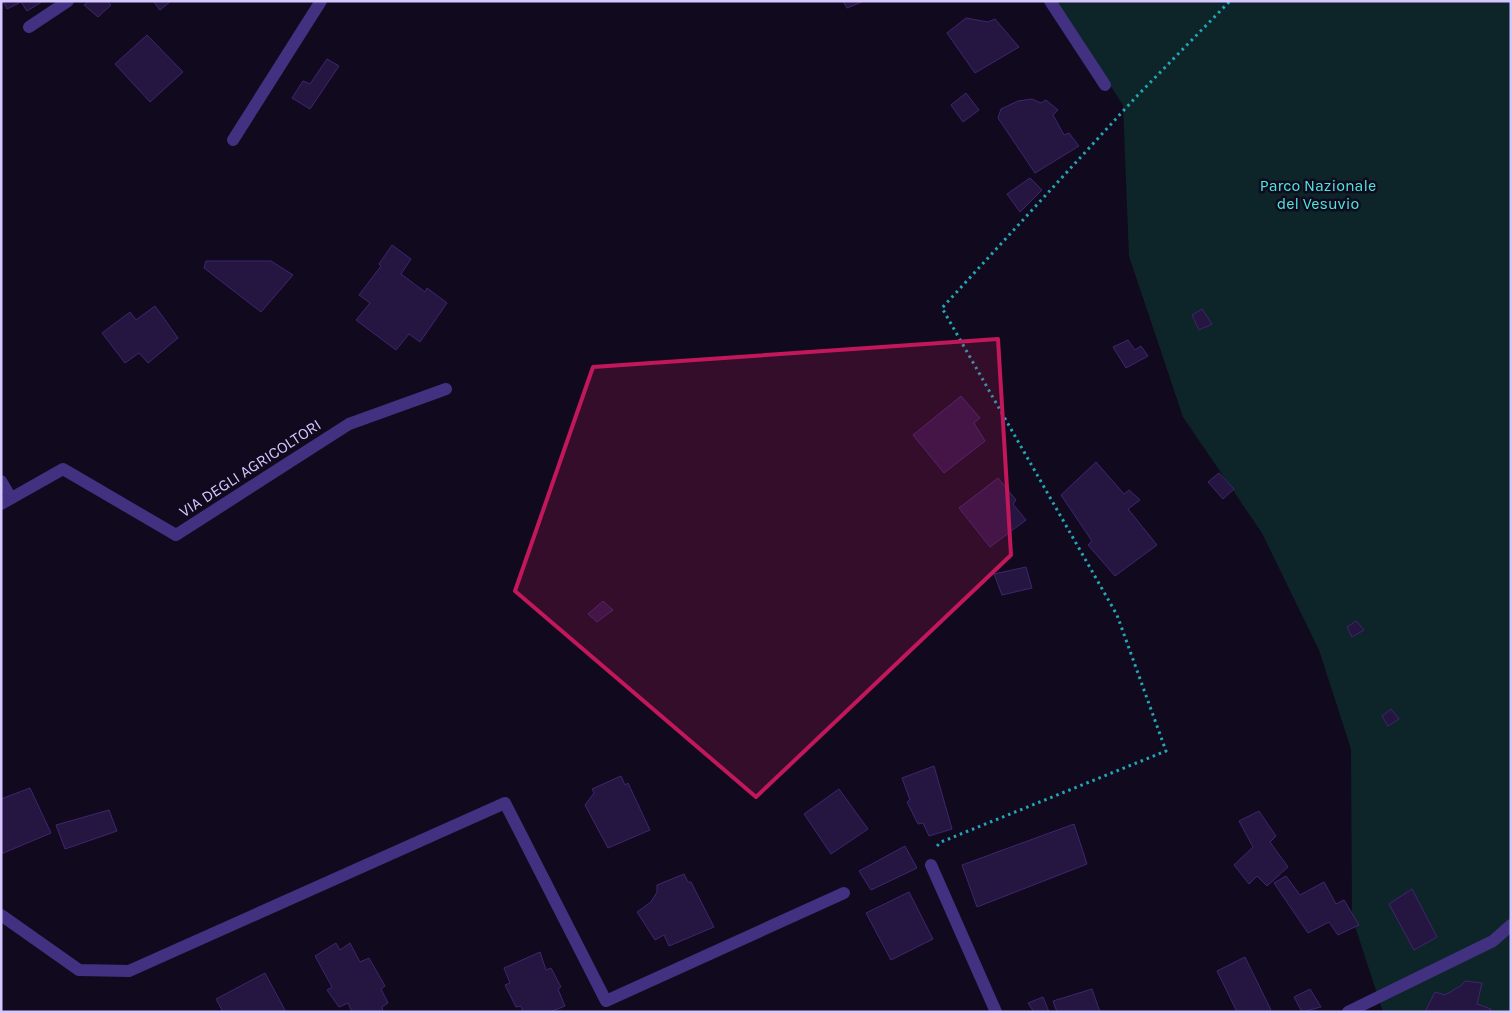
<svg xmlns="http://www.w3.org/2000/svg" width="1512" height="1013" font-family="Karla,sans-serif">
	<rect width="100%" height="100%" fill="#110a1e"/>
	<!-- green -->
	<polygon fill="#0d2528" points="1055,1 1511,1 1511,1012 1383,1012 1352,917 1351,749 1319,650 1262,533 1183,417 1129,256 1123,105"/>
	<!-- building -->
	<g fill="#251541" stroke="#40256f">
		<polygon points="3,1 43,1 27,11 21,2 7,9"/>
		<polygon points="89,1 107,1 111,5 98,17 84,5"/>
		<polygon points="153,1 171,1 160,10"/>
		<polygon points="843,1 864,1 847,8"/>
		<polygon points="966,18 988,22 995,19 1019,47 975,73 947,33"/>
		<polygon points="147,35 183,72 150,102 115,64"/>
		<polygon points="327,59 339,66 310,109 292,98 303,81 310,84"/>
		<polygon points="966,93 979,110 963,122 951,105"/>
		<polygon points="1032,99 1041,103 1046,100 1058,110 1053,115 1064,135 1069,133 1079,146 1035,173 998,118 1001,109 1018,101"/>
		<polygon points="1030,178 1042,190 1020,212 1007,194"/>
		<polygon points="392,245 411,259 401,274 425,292 427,288 447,303 420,342 409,334 396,350 356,320 370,303 359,295 381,266 379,264"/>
		<polygon points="206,261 271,261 293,275 261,312 204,268"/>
		<polygon points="155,306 178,338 148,363 139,353 125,363 102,333 130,312 136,320"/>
		<polygon points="1202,309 1212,324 1199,330 1192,315"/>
		<polygon points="1128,340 1135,350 1141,346 1148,356 1126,368 1113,347"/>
		<polygon points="961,396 980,418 974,423 985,441 944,473 913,435"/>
		<polygon points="1096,462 1124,494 1129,490 1140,500 1128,509 1157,545 1115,576 1088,545 1092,541 1061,495"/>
		<polygon points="1219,473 1234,489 1223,499 1208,482"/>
		<polygon points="998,478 1016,500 1013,504 1026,520 990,547 959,508"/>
		<polygon points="1026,567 1032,588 1002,595 994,574"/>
		<polygon points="603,601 613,610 597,622 588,614"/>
		<polygon points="1356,621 1364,630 1352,637 1347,627"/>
		<polygon points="1391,709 1399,719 1388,726 1382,716"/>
		<polygon points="934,766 952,829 929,836 923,823 918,824 907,802 910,800 902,778"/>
		<polygon points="621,776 625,785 628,783 650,830 608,848 585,805 594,793 592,789"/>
		<polygon points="30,788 51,833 1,854 1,799"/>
		<polygon points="839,789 868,829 831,854 804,814"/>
		<polygon points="109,810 117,831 65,849 56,825"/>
		<polygon points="1259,811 1276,836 1270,842 1288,867 1267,886 1257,876 1249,884 1234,865 1253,847 1239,821"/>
		<polygon points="1074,824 1087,864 977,907 962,865"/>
		<polygon points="905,846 917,868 871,890 859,871"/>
		<polygon points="684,874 688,882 691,882 714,927 669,946 664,935 655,940 637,912 651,902 657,892 657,885"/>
		<polygon points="1286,876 1300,895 1324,882 1336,904 1344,900 1359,925 1338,935 1329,922 1308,933 1274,883"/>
		<polygon points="1412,889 1437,937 1414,950 1389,904"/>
		<polygon points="909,892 933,939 891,960 866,913"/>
		<polygon points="336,943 340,950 350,943 360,962 369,958 385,986 381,989 388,1003 382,1007 383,1012 352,1012 348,1003 339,1007 327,990 332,987 315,956"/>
		<polygon points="540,952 546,970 551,968 561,987 558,989 565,1006 550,1012 523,1012 521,1006 516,1007 505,985 510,983 504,968"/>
		<polygon points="1245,957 1271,1010 1268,1012 1237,1012 1217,971"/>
		<polygon points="265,973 286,1012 223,1012 216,999"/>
		<polygon points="1465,981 1482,983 1477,1004 1491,1009 1490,1012 1425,1012 1435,992 1445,995 1462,985"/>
		<polygon points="1092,989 1100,1012 1057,1012 1053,1001"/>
		<polygon points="1310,989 1321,1007 1302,1012 1294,997"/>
		<polygon points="1043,997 1049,1012 1034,1012 1028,1003"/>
	</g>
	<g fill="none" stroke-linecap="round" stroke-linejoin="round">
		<!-- path -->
		<polyline stroke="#23a7b7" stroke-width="3" stroke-dasharray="2.5 4" stroke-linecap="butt" points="937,846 941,842 1166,751 1117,615 942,308 1136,97 1230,1"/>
		<!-- minor -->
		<g stroke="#423181" stroke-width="12">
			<polyline points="1050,1 1105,85"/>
			<polyline points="29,27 68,1"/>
			<polyline points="233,140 321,1"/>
			<polyline points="1,481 11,498"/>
			<polyline points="1,504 63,469 176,535 349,424 446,389"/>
			<polyline points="931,865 996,1012"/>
			<polyline points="1,915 79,970 129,971 505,803 606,1001 844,893"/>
			<polyline points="1348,1012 1493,941 1511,925"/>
		</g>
	</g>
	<!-- marked area -->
	<path fill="#c2185b" fill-opacity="0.2" stroke="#c2185b" stroke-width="4" stroke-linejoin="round" d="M998 339 1011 555 756 797 515 591 593 367Z"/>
	<g text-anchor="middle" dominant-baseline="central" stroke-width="5" stroke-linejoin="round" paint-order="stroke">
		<!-- park labels -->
		<g font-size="16" fill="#4ae8dc" stroke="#110a1e">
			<text x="1318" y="185">Parco Nazionale<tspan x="1318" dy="18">del Vesuvio</tspan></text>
		</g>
		<!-- street labels -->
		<g font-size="16" fill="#d7c7ff" stroke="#110a1e">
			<text transform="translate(250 468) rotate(-33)">VIA DEGLI AGRICOLTORI</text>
		</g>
	</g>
	<!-- border -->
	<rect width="1512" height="1013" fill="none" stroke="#d7c7ff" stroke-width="5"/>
</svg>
